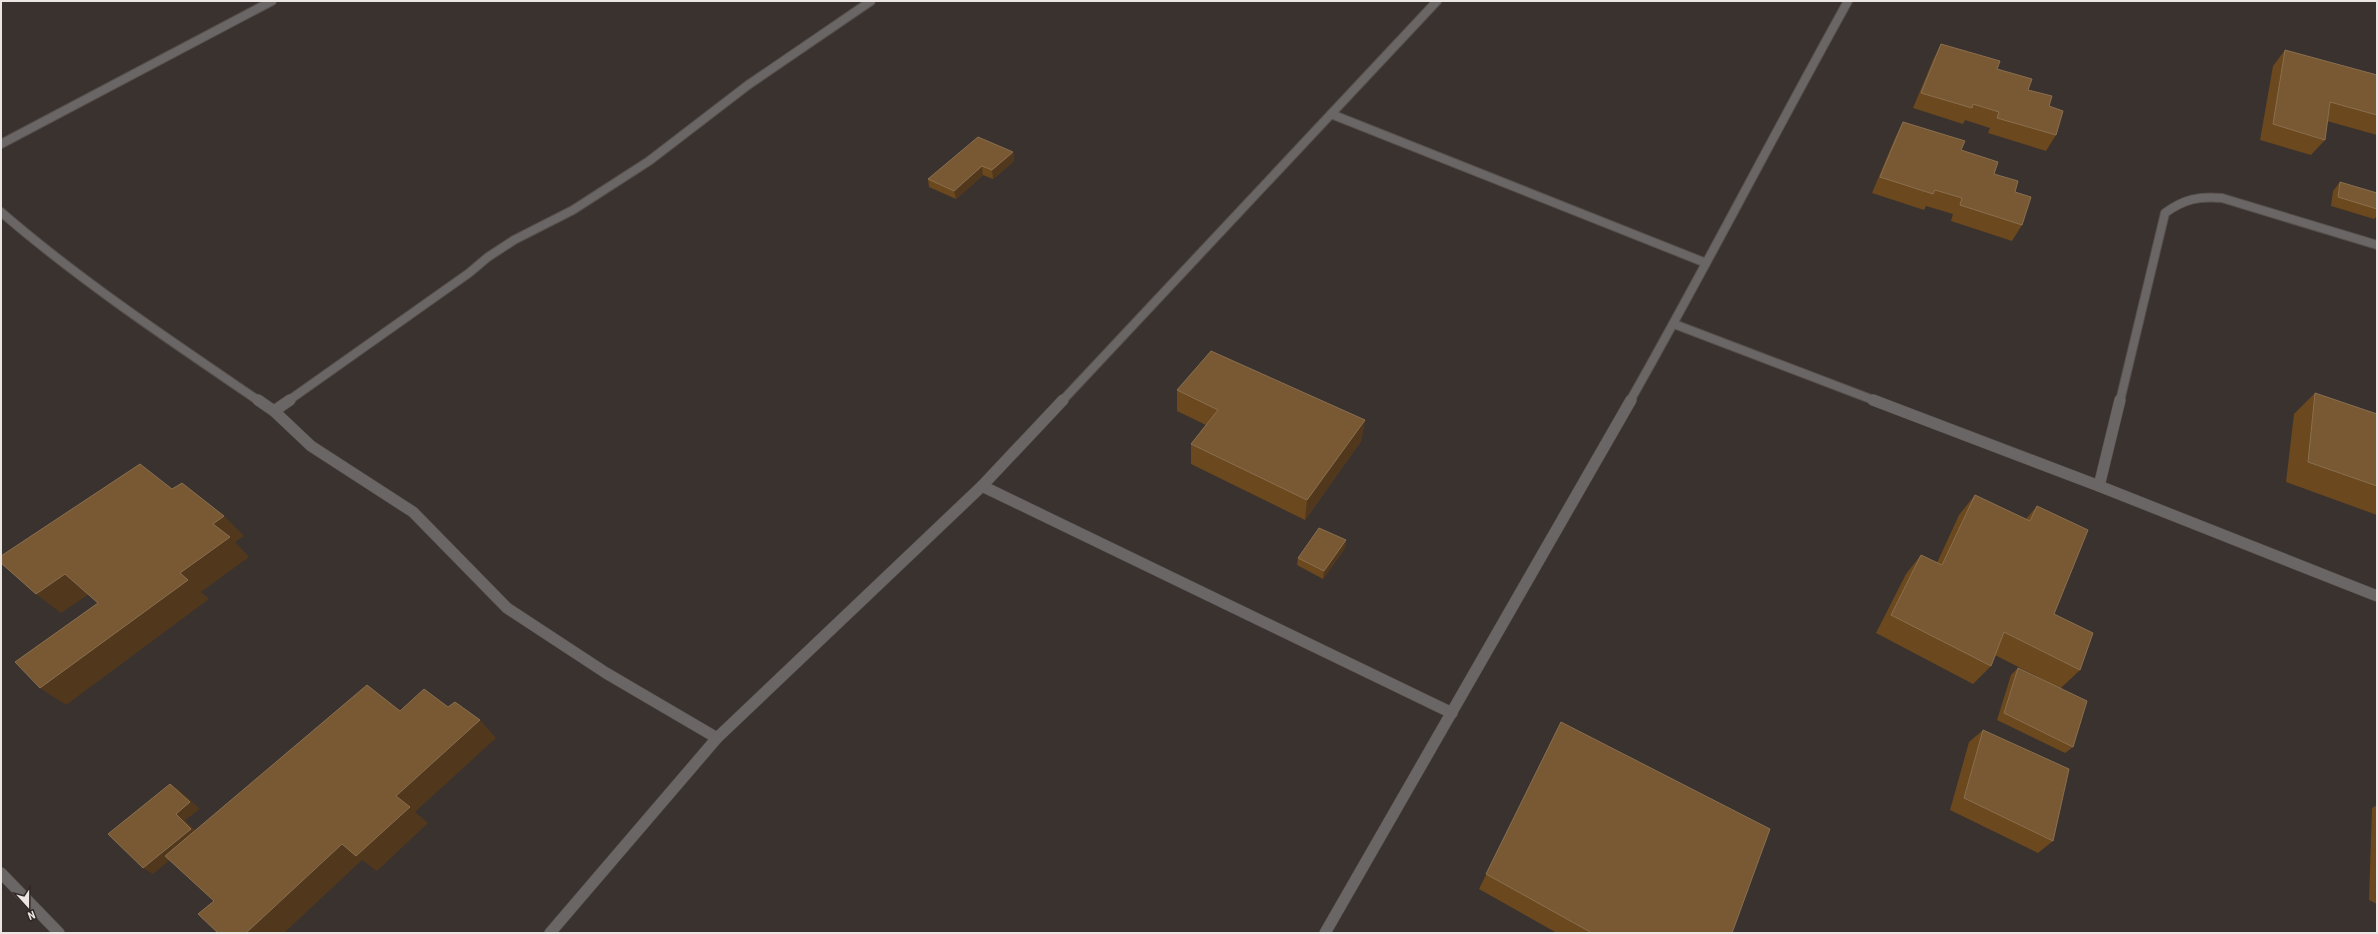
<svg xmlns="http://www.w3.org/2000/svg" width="2378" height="934" font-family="'Roboto Condensed',sans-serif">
	<rect width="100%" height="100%" fill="#3a322f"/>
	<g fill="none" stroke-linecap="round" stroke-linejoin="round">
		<defs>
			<g id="minor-far1">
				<polyline points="1331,114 1706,263"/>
				<polyline points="1,144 272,1"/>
				<path d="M1 212C82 282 171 341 259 401"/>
				<polyline points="1674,324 1876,401"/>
				<polyline points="288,401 469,273 488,257 514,240 573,210 649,161 748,85 871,1"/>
				<polyline points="1062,401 1437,1"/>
				<path d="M1630 401C1705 269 1774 134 1848 1"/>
				<path d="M2120 401 2165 213C2184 199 2199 196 2222 198L2377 245"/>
			</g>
			<g id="minor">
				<polyline points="258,400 274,411 311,446 413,512 507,608 606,673 717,738 982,486"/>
				<polyline points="1063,400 982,486 1452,713"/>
				<polyline points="1873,400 2099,486 2377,596"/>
				<polyline points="274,411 290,400"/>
				<polyline points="2099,486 2120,400"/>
				<polyline points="1,873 59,933"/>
				<polyline points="550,933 717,738"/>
				<polyline points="1325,933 1631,400"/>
			</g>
		</defs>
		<!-- minor-far1 casing -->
		<use href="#minor-far1" stroke="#564f4c" stroke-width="10"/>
		<!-- minor casing -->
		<use href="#minor" stroke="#564f4c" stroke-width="12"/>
		<!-- minor-far1 -->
		<use href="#minor-far1" stroke="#6a6666" stroke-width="8"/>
		<!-- minor -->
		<use href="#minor" stroke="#6a6666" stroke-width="11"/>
	</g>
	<!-- wall -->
	<g fill="#6b481e">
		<polygon points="1941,44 1997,69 2028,90 2049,106 2056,135 2046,151 1988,133 1990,128 1965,120 1963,124 1913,108 1933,60"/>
		<polygon points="2285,50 2377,75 2377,135 2327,121 2325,140 2311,155 2260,140 2273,66"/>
		<polygon points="1903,122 1961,150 1994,174 2015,192 2022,225 2012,241 1951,221 1953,214 1926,206 1924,210 1872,193 1895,138"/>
		<polygon points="1013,152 1014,161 993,179 983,175 956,199 929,187 928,179"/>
		<polygon points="2340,182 2377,209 2377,216 2374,219 2331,206 2333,191"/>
		<polygon points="1177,390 1365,420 1361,441 1305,520 1191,464 1191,444 1206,425 1177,411"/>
		<polygon points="2315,393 2377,414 2377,515 2286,482 2294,414"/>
		<polygon points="1975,495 2026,519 2037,506 2054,614 2080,670 2061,688 2073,747 2065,753 1997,720 2011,675 2018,668 2046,681 1995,655 1991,666 1973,684 1876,633 1906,574 1921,555 1937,563 1959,515"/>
		<polygon points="1346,540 1345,548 1323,579 1297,565 1298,558"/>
		<polygon points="1561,722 1732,933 1557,933 1479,889"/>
		<polygon points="1983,730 2053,841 2038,853 1950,810 1969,742"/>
		<polygon points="2377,805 2377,904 2369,900 2372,808"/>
	</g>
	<!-- shaded-wall -->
	<g fill="#51381c">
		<polygon points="1013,152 1014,161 993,179 992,170"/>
		<polygon points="982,166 983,175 956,199 954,191"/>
		<polygon points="1365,420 1361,441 1305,520 1307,500"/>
		<polygon points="224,516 244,536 235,542 249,557 201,592 209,599 66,705 40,688 180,573 213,524"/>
		<polygon points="1346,540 1345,548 1323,579 1324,571"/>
		<polygon points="65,574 89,594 61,613 36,594"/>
		<polygon points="480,720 496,738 415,812 428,823 377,871 362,860 284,933 246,933 342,844"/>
		<polygon points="170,784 179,790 200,809 185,820 200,835 153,874 143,868 176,814"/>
	</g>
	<!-- building -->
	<g fill="#785933" stroke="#8a6f4f">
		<polygon points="1941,44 2000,61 1997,69 2032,79 2028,90 2052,96 2049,106 2063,111 2056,135 1997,118 1999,112 1973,104 1972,108 1921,93"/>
		<polygon points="2285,50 2377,75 2377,115 2330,102 2325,140 2273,124"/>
		<polygon points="1903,122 1965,141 1961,150 1998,162 1994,174 2018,181 2015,192 2031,197 2022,225 1960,205 1962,198 1935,190 1933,194 1880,177"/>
		<polygon points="978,137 1013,152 992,170 982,166 954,191 928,179"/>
		<polygon points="2340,182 2377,193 2377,209 2338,197"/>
		<polygon points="1211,351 1365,420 1307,500 1191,444 1218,410 1177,390"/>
		<polygon points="2315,393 2377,414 2377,486 2308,462"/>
		<polygon points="140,464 172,489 182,483 224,516 213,524 230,537 180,573 188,580 40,688 15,662 98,603 65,574 36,594 1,563 1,556"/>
		<polygon points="1975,495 2030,521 2037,506 2088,530 2054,614 2093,633 2080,670 2004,632 1991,666 1891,615 1921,555 1942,565"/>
		<polygon points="1319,528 1346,540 1324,571 1298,558"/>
		<polygon points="2018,668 2087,701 2073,747 2004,713"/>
		<polygon points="367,685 400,711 424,689 448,707 455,702 480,720 396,796 410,807 356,856 342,844 246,933 218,933 198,914 214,901 165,856"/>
		<polygon points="1561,722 1770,829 1732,933 1592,933 1486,874"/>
		<polygon points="1983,730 2069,769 2053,841 1964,798"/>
		<polygon points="170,784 190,802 176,814 191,829 143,868 108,834"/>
	</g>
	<!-- border -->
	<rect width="2378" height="934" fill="none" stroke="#ebe6e4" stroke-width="4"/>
	<!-- north arrow -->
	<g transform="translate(28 906) rotate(159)" stroke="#302825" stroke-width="3" paint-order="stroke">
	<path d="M0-3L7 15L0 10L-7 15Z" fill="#ebe6e4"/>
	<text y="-6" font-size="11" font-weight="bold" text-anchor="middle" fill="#ebe6e4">N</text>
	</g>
</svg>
